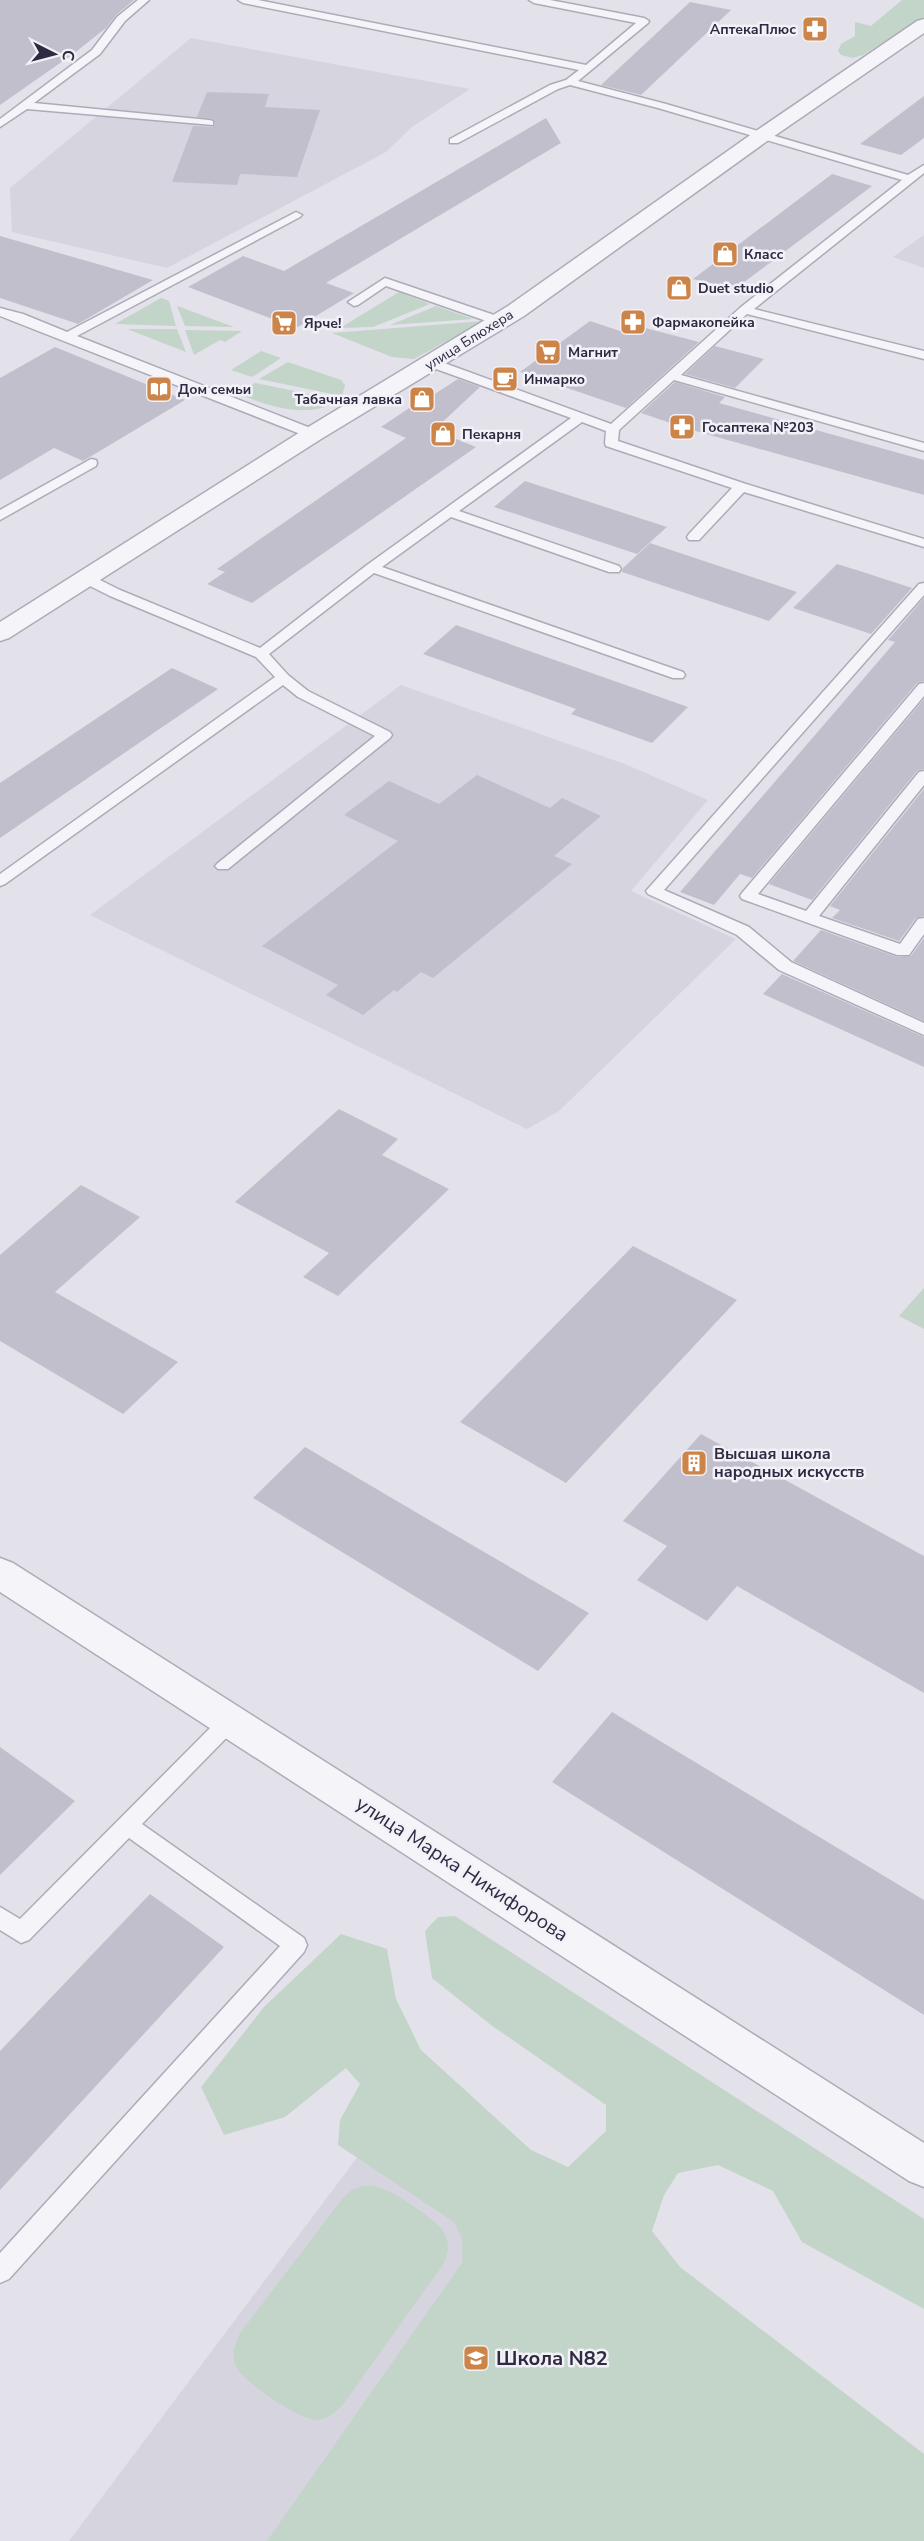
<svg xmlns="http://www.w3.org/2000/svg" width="924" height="2541" font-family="'Nunito Sans',sans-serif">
	<rect width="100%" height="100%" fill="#e3e2ea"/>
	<!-- built -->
	<g fill="#d6d4df">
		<polygon points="191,38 470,89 412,127 386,152 167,268 12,232 10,188"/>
		<polygon points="924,235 924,268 893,257"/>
		<polygon points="401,685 625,764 708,800 631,891 736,939 559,1111 527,1129 90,915"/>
		<polygon points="401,2099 924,2541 69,2541"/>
	</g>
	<!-- green -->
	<g fill="#c3d4c9">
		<polygon points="902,0 924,0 924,17 863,55 853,58 841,55 838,51 841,44 855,36 855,22 871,26"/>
		<polygon points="399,292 430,304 373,327 340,328"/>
		<polygon points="161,298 169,301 176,326 115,324"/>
		<polygon points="177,306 180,307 234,327 185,326"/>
		<polygon points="436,306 473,319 390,325"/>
		<polygon points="484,321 414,359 392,357 332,333"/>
		<polygon points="127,329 177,329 186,352"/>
		<polygon points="185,330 242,331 225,342 220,340 194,355"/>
		<polygon points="261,351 281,358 252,377 231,370"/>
		<polygon points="288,362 341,380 345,385 342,396 259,379"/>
		<path d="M255 383 339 400C307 421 269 405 237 394Z"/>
		<polygon points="924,1288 924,1329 899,1316"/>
		<polygon points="455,1916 924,2219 924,2309 802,2242 773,2191 718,2165 678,2173 664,2195 652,2231 680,2267 924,2454 924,2541 267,2541 462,2263 462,2239 454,2222 338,2145 340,2120 360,2084 346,2068 285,2117 224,2135 201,2087 264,2007 341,1934 387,1949 396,1999 421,2050 531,2150 568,2167 606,2131 606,2105 491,2025 432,1978 425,1931 438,1917"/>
		<path d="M363 2186C368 2186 373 2185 377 2187 392 2190 435 2219 443 2231 451 2243 448 2255 442 2266L342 2406C335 2412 328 2419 318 2420 301 2421 245 2383 237 2368 230 2356 235 2344 240 2333L343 2198 352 2190Z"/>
	</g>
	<!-- building -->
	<g fill="#c2bfcd">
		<polygon points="0,0 134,0 116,15 106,28 73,54 0,105"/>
		<polygon points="690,2 731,10 641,95 601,85"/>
		<polygon points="207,92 269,94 265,107 320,110 297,177 240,174 237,185 172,182 193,126 213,127 215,125 214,119 197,117"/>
		<polygon points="924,96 924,138 901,155 860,144"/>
		<polygon points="546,118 561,143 326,283 354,293 296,328 188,287 243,256 284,271"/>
		<polygon points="832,174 872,186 735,289 693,279"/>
		<polygon points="0,236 153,280 78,324 0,298"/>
		<polygon points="590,321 620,331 630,324 699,342 626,408 520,372"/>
		<polygon points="715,346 764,359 735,388 685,374"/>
		<polygon points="55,347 185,400 83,461 54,448 0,480 0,378"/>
		<polygon points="458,379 480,387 434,430 476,447 252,603 207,584 225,572 217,569 406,438 381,427 427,396 430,397"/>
		<polygon points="675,382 725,397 719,403 924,460 924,495 685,428 641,413"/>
		<polygon points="525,481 667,527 637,554 494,507"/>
		<polygon points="650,543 797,592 769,621 622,572 623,568"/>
		<polygon points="837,564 866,573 912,588 871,634 793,608"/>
		<polygon points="924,598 924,681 917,683 752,878 740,874 714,905 680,892 895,642 888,640"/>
		<polygon points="456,625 688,707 652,743 571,714 576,709 423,654"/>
		<polygon points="172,668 218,689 0,838 0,783"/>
		<polygon points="924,699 924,769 917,771 812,900 769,884"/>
		<polygon points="477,775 550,808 562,798 601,816 554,856 572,864 433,978 421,972 397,992 394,990 363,1015 326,995 338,985 262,946 398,841 344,815 389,781 439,804"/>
		<polygon points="924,789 924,916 916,918 899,941 832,918 840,910 830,906"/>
		<polygon points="821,930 897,957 911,956 924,938 924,1021 793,961"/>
		<polygon points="782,974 924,1037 924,1067 763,994"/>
		<polygon points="339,1109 398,1139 382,1155 449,1189 338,1296 303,1277 329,1253 235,1202"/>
		<polygon points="81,1185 140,1217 55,1292 178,1362 123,1414 0,1341 0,1255"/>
		<polygon points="633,1246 737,1300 566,1483 460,1422"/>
		<polygon points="701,1434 924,1556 924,1693 737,1586 707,1621 637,1580 667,1546 623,1521"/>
		<polygon points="305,1447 448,1531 589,1613 538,1671 253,1498"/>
		<polygon points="612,1712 924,1900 924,2015 552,1782"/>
		<polygon points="0,1747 75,1801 0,1875"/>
		<polygon points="150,1894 224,1947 0,2190 0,2051"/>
	</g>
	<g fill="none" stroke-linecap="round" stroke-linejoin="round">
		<defs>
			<g id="service">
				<polygon points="138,0 149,0 125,21 100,54 34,103 209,120 213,121 213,125 27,109 0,127 0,119 92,50 117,17"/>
				<polygon points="238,0 258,0 586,65 636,23 534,3 529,0 550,0 644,18 649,21 648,23 578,81 666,104 908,175 924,165 924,173 754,309 924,351 924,359 747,314 681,375 924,443 924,451 674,380 619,430 618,441 746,484 924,539 924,547 744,492 699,540 689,540 687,537 689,534 732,488 606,446 605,443 606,431 582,422 459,511 619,566 621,569 619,572 609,572 451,517 382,567 683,672 685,675 683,678 673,678 374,573 269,654 288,675 308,691 390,732 392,735 390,738 228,869 218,869 215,866 218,863 375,736 298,697 283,685 5,884 0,886 0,874 275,677 256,657 110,596 80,581 78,578 80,575 90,575 120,590 260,648 367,565 571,418 428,366 426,363 428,360 436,360 611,424 741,307 902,180 658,108 570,85 558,89 458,143 450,143 450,139 550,85 566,80 579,70 243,3"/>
				<polygon points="296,212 302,215 300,217 77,336 318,431 319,434 318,437 308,437 0,316 0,308 23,314 67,332"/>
				<polygon points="385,278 503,318 505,321 499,325 495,324 386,286 358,305 354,306 348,302"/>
				<polygon points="91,459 96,460 97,463 96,466 0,520 0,510"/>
				<polygon points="924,583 924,595 664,890 749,927 791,962 924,1023 924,1035 779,970 737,935 648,894 646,891 919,584"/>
				<polygon points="924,683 924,696 758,894 806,911 919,772 924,771 924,785 819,916 900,944 918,919 924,918 924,934 909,955 897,955 742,899 740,896 742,893 919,684"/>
				<polygon points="230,1712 237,1715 240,1721 237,1727 142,1824 304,1938 307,1945 304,1952 9,2279 0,2283 0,2253 280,1946 129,1838 29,1940 21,1943 0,1930 0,1907 20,1919 223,1715"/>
			</g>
			<polygon id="minor" points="0,1558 13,1563 924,2143 924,2187 909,2181 0,1592"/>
			<polygon id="tertiary" points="924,19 924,33 770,139 524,316 321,439 9,638 0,641 0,622 305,429 508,306 756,131 917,21"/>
		</defs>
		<!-- service casing -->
		<use href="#service" stroke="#adabb8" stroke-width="3"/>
		<!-- minor casing -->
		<use href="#minor" stroke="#adabb8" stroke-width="3"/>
		<!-- tertiary casing -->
		<use href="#tertiary" stroke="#adabb8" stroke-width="3"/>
		<!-- service -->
		<use href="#service" fill="#f5f4f8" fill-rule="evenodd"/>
		<!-- minor -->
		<use href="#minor" fill="#f5f4f8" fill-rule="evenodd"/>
		<!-- tertiary -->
		<use href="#tertiary" fill="#f5f4f8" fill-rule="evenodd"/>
	</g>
	<!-- icons -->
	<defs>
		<symbol id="pharmacy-square" viewBox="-11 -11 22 22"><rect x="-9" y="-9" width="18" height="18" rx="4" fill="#cd8449" stroke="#f2f1f7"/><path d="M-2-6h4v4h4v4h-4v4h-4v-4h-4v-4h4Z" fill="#fff"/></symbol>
		<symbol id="shop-square" viewBox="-11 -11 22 22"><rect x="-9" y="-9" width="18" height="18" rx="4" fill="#cd8449" stroke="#f2f1f7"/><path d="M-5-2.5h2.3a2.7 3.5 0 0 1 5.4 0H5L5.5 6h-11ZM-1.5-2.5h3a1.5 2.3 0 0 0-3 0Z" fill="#fff"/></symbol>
		<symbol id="supermarket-square" viewBox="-11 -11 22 22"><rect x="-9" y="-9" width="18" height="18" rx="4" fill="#cd8449" stroke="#f2f1f7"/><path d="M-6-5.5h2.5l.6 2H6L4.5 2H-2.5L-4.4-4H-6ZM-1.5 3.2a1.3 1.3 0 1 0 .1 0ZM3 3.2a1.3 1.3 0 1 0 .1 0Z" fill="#fff"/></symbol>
		<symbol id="cafe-square" viewBox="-11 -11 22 22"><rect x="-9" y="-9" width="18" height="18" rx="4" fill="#cd8449" stroke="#f2f1f7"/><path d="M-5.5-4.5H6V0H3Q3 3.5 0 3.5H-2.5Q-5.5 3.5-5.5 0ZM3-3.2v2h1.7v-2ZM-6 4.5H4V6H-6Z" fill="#fff"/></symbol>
		<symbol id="library-square" viewBox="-11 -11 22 22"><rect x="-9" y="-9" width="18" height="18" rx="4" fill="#cd8449" stroke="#f2f1f7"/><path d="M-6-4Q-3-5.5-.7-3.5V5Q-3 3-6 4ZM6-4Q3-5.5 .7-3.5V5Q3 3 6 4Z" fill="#fff"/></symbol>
		<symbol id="building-square" viewBox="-11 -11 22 22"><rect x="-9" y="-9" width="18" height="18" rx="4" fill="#cd8449" stroke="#f2f1f7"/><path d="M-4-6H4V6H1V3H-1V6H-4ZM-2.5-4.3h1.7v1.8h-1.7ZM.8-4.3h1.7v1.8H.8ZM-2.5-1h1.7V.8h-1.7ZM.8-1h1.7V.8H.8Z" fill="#fff"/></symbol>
		<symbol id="school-square" viewBox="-11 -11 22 22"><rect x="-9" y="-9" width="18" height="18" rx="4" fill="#cd8449" stroke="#f2f1f7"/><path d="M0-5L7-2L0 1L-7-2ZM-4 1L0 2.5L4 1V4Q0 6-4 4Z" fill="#fff"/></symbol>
	</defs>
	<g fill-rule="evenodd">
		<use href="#pharmacy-square" x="800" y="14" width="30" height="30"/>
		<use href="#shop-square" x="710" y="239" width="30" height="30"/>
		<use href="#shop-square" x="664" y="273" width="30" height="30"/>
		<use href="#pharmacy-square" x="618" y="307" width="30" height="30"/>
		<use href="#supermarket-square" x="269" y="308" width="30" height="30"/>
		<use href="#supermarket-square" x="533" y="337" width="30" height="30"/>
		<use href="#cafe-square" x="490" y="364" width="30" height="30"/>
		<use href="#library-square" x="144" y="374" width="30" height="30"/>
		<use href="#shop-square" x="407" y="384" width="30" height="30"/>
		<use href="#pharmacy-square" x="667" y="412" width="30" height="30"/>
		<use href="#shop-square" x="428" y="419" width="30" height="30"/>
		<use href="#building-square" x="679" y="1448" width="30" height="30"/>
		<use href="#school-square" x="461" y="2343" width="30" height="30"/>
	</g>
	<g text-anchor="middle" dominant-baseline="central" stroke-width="5" stroke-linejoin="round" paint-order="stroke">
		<!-- far-poi labels -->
		<g font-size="14" font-weight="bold" fill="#2f2a42" stroke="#f2f1f7" text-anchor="start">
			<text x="796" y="29" text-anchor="end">АптекаПлюс</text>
			<text x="744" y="254">Класс</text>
			<text x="698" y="288">Duet studio</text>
			<text x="652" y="322">Фармакопейка</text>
			<text x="304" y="323">Ярче!</text>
			<text x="568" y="352">Магнит</text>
			<text x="524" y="379">Инмарко</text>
			<text x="178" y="389">Дом семьи</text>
			<text x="402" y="399" text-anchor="end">Табачная лавка</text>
			<text x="702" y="427">Госаптека №203</text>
			<text x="462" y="434">Пекарня</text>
		</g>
		<!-- far-street labels -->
		<g font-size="14" fill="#2f2a42" stroke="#f2f1f7">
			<text transform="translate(469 340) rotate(-32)">улица Блюхера</text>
		</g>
		<!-- poi labels -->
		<g font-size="16" font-weight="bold" fill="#2f2a42" stroke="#f2f1f7" text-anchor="start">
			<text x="714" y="1454">Высшая школа<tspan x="714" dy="18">народных искусств</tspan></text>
		</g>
		<!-- near-street labels -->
		<g font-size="20" fill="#2f2a42" stroke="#f2f1f7">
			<text transform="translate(462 1869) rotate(33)">улица Марка Никифорова</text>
		</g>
		<!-- near-poi labels -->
		<g font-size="20" font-weight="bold" fill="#2f2a42" stroke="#f2f1f7" text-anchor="start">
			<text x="496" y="2358">Школа N82</text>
		</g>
	</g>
	<!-- north arrow -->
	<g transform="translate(54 54) rotate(96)" stroke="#f2f1f7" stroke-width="4.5" paint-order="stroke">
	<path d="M0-4.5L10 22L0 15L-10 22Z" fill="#2f2a42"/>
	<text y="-9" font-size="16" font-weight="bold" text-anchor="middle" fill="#2f2a42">С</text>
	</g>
</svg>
